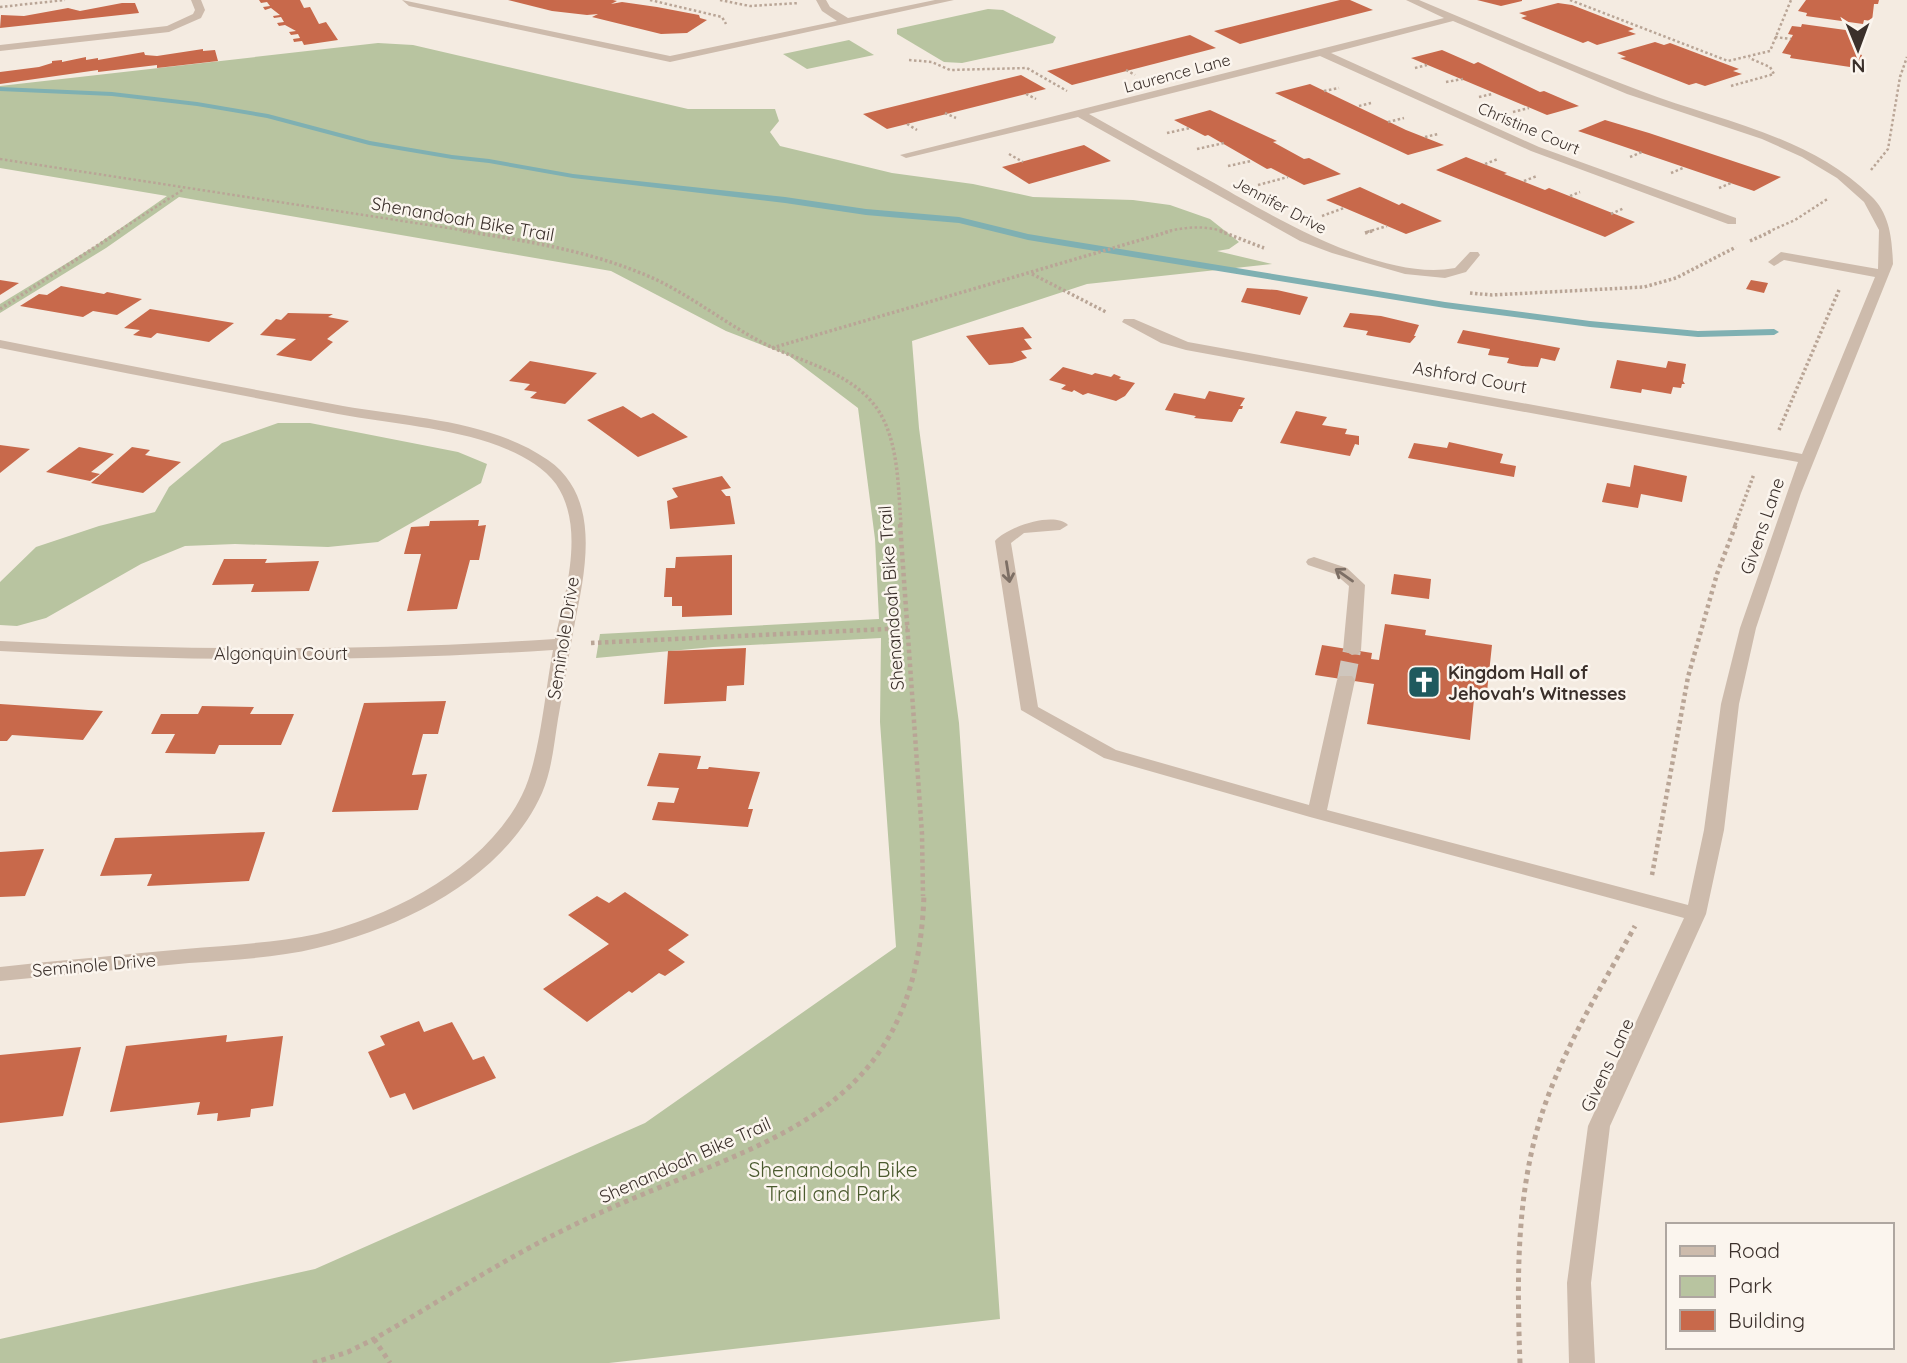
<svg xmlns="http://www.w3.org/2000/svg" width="1907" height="1363" font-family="Quicksand,sans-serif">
	<rect width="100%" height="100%" fill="#f4ebe1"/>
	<!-- green -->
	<g fill="#b8c4a0">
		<polygon points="988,9 1003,10 1056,37 1053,43 962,63 944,62 897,34 897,29"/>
		<polygon points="849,40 874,55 807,69 783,54"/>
		<polygon points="378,43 413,45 688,109 775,109 779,121 770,132 780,146 892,173 973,184 1033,197 1133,200 1170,205 1210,219 1239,242 1229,249 1217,251 1272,264 1087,284 912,341 919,428 959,723 1000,1319 609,1363 0,1363 0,1339 315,1269 645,1123 896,947 880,722 881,638 713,647 596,658 600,634 879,619 875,539 858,408 788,355 726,331 611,271 179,197 106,248 0,313 0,304 95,246 167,196 0,168 0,86"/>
		<polygon points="278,423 310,423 458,452 487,464 481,483 378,542 328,547 235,544 185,546 141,564 46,618 17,626 0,625 0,582 36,547 99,526 155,512 169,487 222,443"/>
	</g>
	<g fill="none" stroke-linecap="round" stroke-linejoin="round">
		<!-- stream -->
		<polygon fill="#7fb0b2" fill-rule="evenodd" points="0,87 112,92 197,102 268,114 370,141 452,155 489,159 573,174 785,197 866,209 959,217 1028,234 1445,302 1590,321 1698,331 1774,329 1779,332 1774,335 1698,337 1590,327 1445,308 1028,240 959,223 866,215 785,203 573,178 489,163 452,159 369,145 267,118 197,106 112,96 0,91"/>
	</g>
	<!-- building -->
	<g fill="#c8694b">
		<polygon points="259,0 300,0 304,8 310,7 319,24 326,22 338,40 304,45 302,41 294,42 293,39 300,38 298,34 291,35 289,32 296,31 285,25 279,26 277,23 284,22 281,17 274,18 273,16 280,15 271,8 265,10 263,7 270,6 267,2 261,3"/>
		<polygon points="508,0 613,0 617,1 611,4 622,2 657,7 699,15 700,18 707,20 687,33 661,34 592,17 598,14 587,15 552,11"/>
		<polygon points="1340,0 1350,0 1373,10 1240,44 1214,31"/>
		<polygon points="1477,0 1522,0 1522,1 1501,6"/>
		<polygon points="1806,0 1879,0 1878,4 1874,4 1872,21 1864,20 1863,24 1806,16 1807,13 1798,11"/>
		<polygon points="122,3 135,3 139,13 0,28 1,15 24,16 68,8 80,11"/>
		<polygon points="1558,3 1572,5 1634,29 1628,31 1636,34 1597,45 1588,41 1583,43 1521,18 1527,16 1519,13"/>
		<polygon points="1802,24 1860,32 1859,35 1867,36 1859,54 1862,55 1859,64 1851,63 1850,67 1790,58 1791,55 1782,53 1793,35 1788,34 1792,26 1801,27"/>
		<polygon points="1190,35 1216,48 1072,85 1047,71"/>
		<polygon points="1655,42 1664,45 1670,43 1739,69 1733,71 1742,74 1705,86 1696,83 1689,85 1620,58 1626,57 1617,53"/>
		<polygon points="203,49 203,51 215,50 218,61 157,68 157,65 98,72 98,70 0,84 0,72 39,67 52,63 52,61 62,60 62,62 86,57 86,60 98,58 98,60 144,52 145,55 157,56"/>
		<polygon points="1442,50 1474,64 1478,62 1540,92 1544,91 1579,106 1547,115 1411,58"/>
		<polygon points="1021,75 1046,89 887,129 863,114"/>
		<polygon points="1310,84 1406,130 1444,145 1408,155 1275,93"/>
		<polygon points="1210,110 1277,141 1273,142 1304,159 1309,158 1341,174 1304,185 1271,168 1267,169 1208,135 1205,136 1174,120"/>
		<polygon points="1605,120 1649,133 1781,177 1754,191 1578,131"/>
		<polygon points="1084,145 1111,161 1029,184 1002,167"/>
		<polygon points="1466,157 1507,173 1504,174 1545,190 1549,188 1635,222 1605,237 1436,170"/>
		<polygon points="1360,187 1399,205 1402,203 1442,221 1406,234 1326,200"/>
		<polygon points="0,280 19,283 0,295"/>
		<polygon points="1751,280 1768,283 1764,293 1746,289"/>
		<polygon points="61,286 104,294 107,292 142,299 117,315 93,311 83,317 20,306 39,294 47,295"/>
		<polygon points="1247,288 1277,290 1308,297 1300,315 1241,302"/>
		<polygon points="150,309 234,323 209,342 157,333 151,338 133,335 140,330 124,328"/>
		<polygon points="288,313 333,314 328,317 349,321 327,339 333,342 311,361 276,355 296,339 260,335 276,319 281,320"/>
		<polygon points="1350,313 1381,316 1419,325 1414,336 1416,336 1410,343 1366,335 1368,331 1343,327"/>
		<polygon points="1023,327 1032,338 1024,339 1032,349 1021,351 1027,358 1012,363 989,365 966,336"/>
		<polygon points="1463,330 1560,348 1555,361 1541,358 1538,367 1522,366 1507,363 1509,358 1488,355 1490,349 1457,343"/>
		<polygon points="1617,360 1666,368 1668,361 1686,364 1683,381 1685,384 1682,384 1681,388 1673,387 1671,394 1642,389 1641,393 1610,388"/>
		<polygon points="530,361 564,367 597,373 565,404 530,398 537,392 524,390 530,384 509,381"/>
		<polygon points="1063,367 1092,375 1095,373 1111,377 1114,374 1121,377 1119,379 1135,383 1125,396 1116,401 1088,393 1083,395 1074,390 1072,392 1061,389 1066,385 1049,380"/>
		<polygon points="1209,391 1245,398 1240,406 1243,406 1242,409 1239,409 1232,422 1194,418 1196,416 1165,410 1174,393 1205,399"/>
		<polygon points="623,406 641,418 653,413 688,437 638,457 587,420"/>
		<polygon points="1296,411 1327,417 1322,425 1347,429 1345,434 1359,436 1359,445 1355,444 1350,456 1280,443"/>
		<polygon points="1449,442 1503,454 1500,463 1516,466 1514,477 1408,458 1414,443 1447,448"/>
		<polygon points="0,445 30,449 0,473"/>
		<polygon points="79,447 114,454 91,472 100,474 90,481 46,472"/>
		<polygon points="132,447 150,450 145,455 181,462 143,493 91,483"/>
		<polygon points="1634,465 1687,476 1682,502 1641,494 1638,508 1602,502 1607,483 1630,487"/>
		<polygon points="722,476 731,488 721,490 726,496 730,496 735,524 670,529 667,501 678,497 672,488"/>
		<polygon points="479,520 478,526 486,525 479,560 470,560 457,609 407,611 421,554 404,554 411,527 429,526 430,521"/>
		<polygon points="732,555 732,615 682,617 682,606 672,606 672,597 664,597 666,568 675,568 676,557"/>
		<polygon points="224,559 267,559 265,563 319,561 309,591 251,592 254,584 212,585"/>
		<polygon points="1394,574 1431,579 1429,599 1391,594"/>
		<polygon points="1385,624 1426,630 1425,635 1492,645 1486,701 1474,699 1470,740 1367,724 1374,684 1315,675 1322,645 1372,653 1371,659 1379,660"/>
		<polygon points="746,648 744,685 727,686 726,701 664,704 668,651"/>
		<polygon points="446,701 438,734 423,734 412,775 427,774 418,810 332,812 364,703"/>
		<polygon points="0,704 103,711 83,740 12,735 7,741 0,741"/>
		<polygon points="202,706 254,707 250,714 294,714 281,745 219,745 215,754 165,753 175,734 151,734 161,714 198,714"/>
		<polygon points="659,753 701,756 697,769 708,769 709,767 760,772 748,809 753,809 748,827 652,820 658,802 674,803 679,788 647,786"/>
		<polygon points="265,832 249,881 147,886 152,874 100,876 115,838"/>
		<polygon points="44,849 25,896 0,897 0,852"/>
		<polygon points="625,892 689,935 668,950 685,962 665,976 659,973 632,993 629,991 587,1022 543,989 609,944 568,915 597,896 609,903"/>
		<polygon points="419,1021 424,1032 452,1022 473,1060 484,1056 496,1078 413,1110 405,1093 390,1098 368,1052 385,1045 380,1036"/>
		<polygon points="227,1035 226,1042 283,1036 273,1106 251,1109 250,1117 217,1121 218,1113 197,1115 200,1102 110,1112 126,1046"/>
		<polygon points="81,1047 63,1116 0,1123 0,1055"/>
	</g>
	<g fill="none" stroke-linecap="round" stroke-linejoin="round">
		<!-- minor-tunnel -->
		<polyline stroke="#cfc6bd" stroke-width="18" stroke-dasharray="18 9" stroke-linecap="butt" points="1346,680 1352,650"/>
		<!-- path-far3 -->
		<g stroke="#b9a596" stroke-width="2.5" stroke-dasharray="2.5 2.5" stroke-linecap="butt">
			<polyline points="650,0 722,17 726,24"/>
			<polyline points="720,0 750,6 799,3"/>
			<polyline points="1570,0 1728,61 1770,51 1791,0"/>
			<polyline points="0,7 65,0"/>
			<polyline points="1775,37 1791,39"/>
			<polyline points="909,60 932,62 950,70 1027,68 1067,91"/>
			<polyline points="1415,68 1427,65"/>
			<polyline points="1126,70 1135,75"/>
			<polyline points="1446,82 1463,79"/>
			<polyline points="1731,86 1774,74 1770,67 1749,58"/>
			<polyline points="1324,91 1339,88"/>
			<polyline points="1026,94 1036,99"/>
			<polyline points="1479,97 1492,94"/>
			<polyline points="1359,106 1371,103"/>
			<polyline points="1513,112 1529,108"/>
			<polyline points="945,113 956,118"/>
			<polyline points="1388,122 1404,118"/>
			<polyline points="907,124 917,130"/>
			<polyline points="1167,133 1190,128"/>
			<polyline points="1425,137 1438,134"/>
			<polyline points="1197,149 1224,143"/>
			<polyline points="1009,154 1023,162"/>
			<polyline points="1630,157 1642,152"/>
			<polyline points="0,159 474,232"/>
			<polyline points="1485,164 1498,159"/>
			<polyline points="1228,166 1251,161"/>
			<polyline points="1871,170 1888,149 1900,77 1907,57"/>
			<polyline points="1671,173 1683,168"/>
			<polyline points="1524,181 1537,176"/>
			<polyline points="1258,185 1288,177"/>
			<polyline points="1719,188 1731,183"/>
			<polyline points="1570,196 1580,192"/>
			<polyline points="1611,214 1624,208"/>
			<polyline points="1322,216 1344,208"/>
			<polyline points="117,232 184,189"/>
			<path d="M1165 232C1184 227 1205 225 1225 232"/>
			<polyline points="1367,232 1387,226"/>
			<polyline points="1768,232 1795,220 1829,198"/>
		</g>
		<!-- path-far2 -->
		<g stroke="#b9a596" stroke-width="3.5" stroke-dasharray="2.5 2.5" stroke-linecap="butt">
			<path d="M463 231C529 241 596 252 657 280 696 299 729 326 767 345 804 363 850 372 876 407 899 439 898 487 901 525"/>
			<polyline points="1220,231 1264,248"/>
			<polyline points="1365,233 1372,231"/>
			<polyline points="1750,241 1772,231"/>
			<polyline points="1032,274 1106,312"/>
			<polyline points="1470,293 1492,295 1644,287 1676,278 1736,247"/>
			<polyline points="0,309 120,231"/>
			<polyline points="772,348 1171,231"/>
			<polyline points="1779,430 1839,290"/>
			<polyline points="1735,525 1754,474"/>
		</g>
		<!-- path-far1 -->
		<g stroke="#b9a596" stroke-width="4.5" stroke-dasharray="3.5 3.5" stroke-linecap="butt">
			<polyline points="900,524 922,834 923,896"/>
			<polyline points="591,643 908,628"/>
			<polyline points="1652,875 1688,677 1717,574 1736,524"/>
		</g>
		<!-- path -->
		<g stroke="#b9a596" stroke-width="5" stroke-dasharray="4.5 4.5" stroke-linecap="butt">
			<polyline points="374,1339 390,1363"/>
			<path d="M313 1363 348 1352 374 1339C446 1298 515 1251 591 1217 761 1138 917 1122 924 894"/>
			<path d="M1520 1363C1517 1283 1516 1201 1539 1123 1560 1053 1600 990 1635 926"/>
		</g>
		<!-- minor -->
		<g fill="#cdbbac" fill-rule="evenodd">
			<polygon points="191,0 201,0 205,10 201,18 169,32 0,51 0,45 167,26 193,14 195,10"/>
			<polygon points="402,0 670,56 837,21 822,11 816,0 826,0 830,7 848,18 935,0 954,0 670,62 409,6"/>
			<path d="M1406 0H1419C1493 31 1566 63 1641 91 1719 121 1809 135 1871 196 1890 214 1892 239 1893 264L1801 493 1756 628 1739 704 1724 830 1706 914 1610 1126 1591 1283 1595 1363H1569L1567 1283 1588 1126 1684 918 1310 817 1104 758 1021 710 995 541C1007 527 1054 511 1068 525L1060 530 1024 533 1011 543 1038 707 1116 750 1309 805 1337 680 1340 676H1352L1355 680 1327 810 1688 905 1704 830 1721 704 1740 628 1798 462 1186 350 1161 343 1122 322 1124 319H1134L1188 342 1802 454 1875 277 1784 260 1774 266 1768 262 1781 252 1878 269 1879 230 1864 202 1837 178 1802 157 1762 139 1627 94 1453 21 1331 53 1539 147 1736 218V224H1728L1531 151 1320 56 1089 114C1131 138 1174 161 1216 184 1276 218 1384 282 1455 268L1470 252H1478L1480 255 1466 272 1445 278 1405 274 1332 253 1300 241 1078 117 906 158 900 155 1444 18Z"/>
			<path d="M0 340C114 363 229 385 343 406 411 418 490 420 548 460 601 497 586 568 575 622 569 654 564 686 558 719 554 743 552 770 542 793 504 878 404 927 317 948 276 958 232 960 189 963 126 969 63 975 0 981V967C62 960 123 955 185 949 229 945 274 943 317 934 393 916 486 868 522 795 540 759 545 691 553 650 368 662 185 662 0 651V641C185 651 370 651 555 639 565 593 586 528 556 484 543 466 520 454 499 446 448 427 392 424 338 414 226 392 113 371 0 348Z"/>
			<polygon points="1314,557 1347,568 1365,585 1361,650 1358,654 1352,655 1343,650 1349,586 1335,574 1308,565 1306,562 1308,559"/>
		</g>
	</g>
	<!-- one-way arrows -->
	<defs><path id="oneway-shaft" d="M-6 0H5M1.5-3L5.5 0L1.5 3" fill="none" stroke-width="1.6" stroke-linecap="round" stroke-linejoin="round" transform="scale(1.75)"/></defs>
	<g stroke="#7d6f65">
		<use href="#oneway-shaft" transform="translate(1008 572) rotate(81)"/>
		<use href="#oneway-shaft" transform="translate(1344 575) rotate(-145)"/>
	</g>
	<!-- icons -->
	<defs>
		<symbol id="church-square" viewBox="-11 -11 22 22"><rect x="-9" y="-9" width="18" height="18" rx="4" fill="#1f5a5e" stroke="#fbf5ee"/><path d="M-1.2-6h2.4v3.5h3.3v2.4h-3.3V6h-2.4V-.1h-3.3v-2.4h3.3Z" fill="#fff"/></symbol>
	</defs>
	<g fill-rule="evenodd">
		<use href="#church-square" x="1405" y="663" width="38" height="38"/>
	</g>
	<g text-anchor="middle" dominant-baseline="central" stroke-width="5" stroke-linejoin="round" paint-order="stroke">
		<!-- far-street labels -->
		<g font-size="16" fill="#3b302b" stroke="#fbf5ee">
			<text transform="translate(1177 73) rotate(-15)">Laurence Lane</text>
			<text transform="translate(1529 128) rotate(23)">Christine Court</text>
			<text transform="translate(1280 205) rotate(28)">Jennifer Drive</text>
		</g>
		<!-- street labels -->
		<g font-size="18" fill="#3b302b" stroke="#fbf5ee">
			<text transform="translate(463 219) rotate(10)">Shenandoah Bike Trail</text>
			<text transform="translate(1470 377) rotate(10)">Ashford Court</text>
			<text transform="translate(1762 526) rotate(-71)">Givens Lane</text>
			<text transform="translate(891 598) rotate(-94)">Shenandoah Bike Trail</text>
			<text transform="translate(563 638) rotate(-81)">Seminole Drive</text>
			<text x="281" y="653">Algonquin Court</text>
			<text transform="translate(94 965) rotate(-5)">Seminole Drive</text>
			<text transform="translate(1607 1065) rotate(-65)">Givens Lane</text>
			<text transform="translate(685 1160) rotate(-24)">Shenandoah Bike Trail</text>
		</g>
		<!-- poi labels -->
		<g font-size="18" font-weight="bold" fill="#3b302b" stroke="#fbf5ee" text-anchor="start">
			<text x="1448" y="672">Kingdom Hall of<tspan x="1448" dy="21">Jehovah's Witnesses</tspan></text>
		</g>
		<!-- near-park labels -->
		<g font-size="21" fill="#4a5a2e" stroke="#fbf5ee">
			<text x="833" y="1169">Shenandoah Bike<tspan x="833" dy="24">Trail and Park</tspan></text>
		</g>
	</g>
	<!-- legend -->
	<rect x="1666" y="1223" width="228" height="126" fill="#fbf5ee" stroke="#aea6a0" stroke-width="2"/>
	<rect x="1680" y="1246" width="35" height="10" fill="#cdbbac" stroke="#aea6a0" stroke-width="2"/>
	<text x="1728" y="1258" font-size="21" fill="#3b302b">Road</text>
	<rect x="1680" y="1276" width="35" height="21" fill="#b8c4a0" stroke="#aea6a0" stroke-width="2"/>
	<text x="1728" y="1293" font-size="21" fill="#3b302b">Park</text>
	<rect x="1680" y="1310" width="35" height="21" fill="#c8694b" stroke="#aea6a0" stroke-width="2"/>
	<text x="1728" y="1328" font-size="21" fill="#3b302b">Building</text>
	<!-- north arrow -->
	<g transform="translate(1858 49) rotate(179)" stroke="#fbf5ee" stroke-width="5" paint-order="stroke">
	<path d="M0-5L12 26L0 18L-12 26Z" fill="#3b302b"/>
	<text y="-10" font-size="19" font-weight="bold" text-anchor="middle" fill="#3b302b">N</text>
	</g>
</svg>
